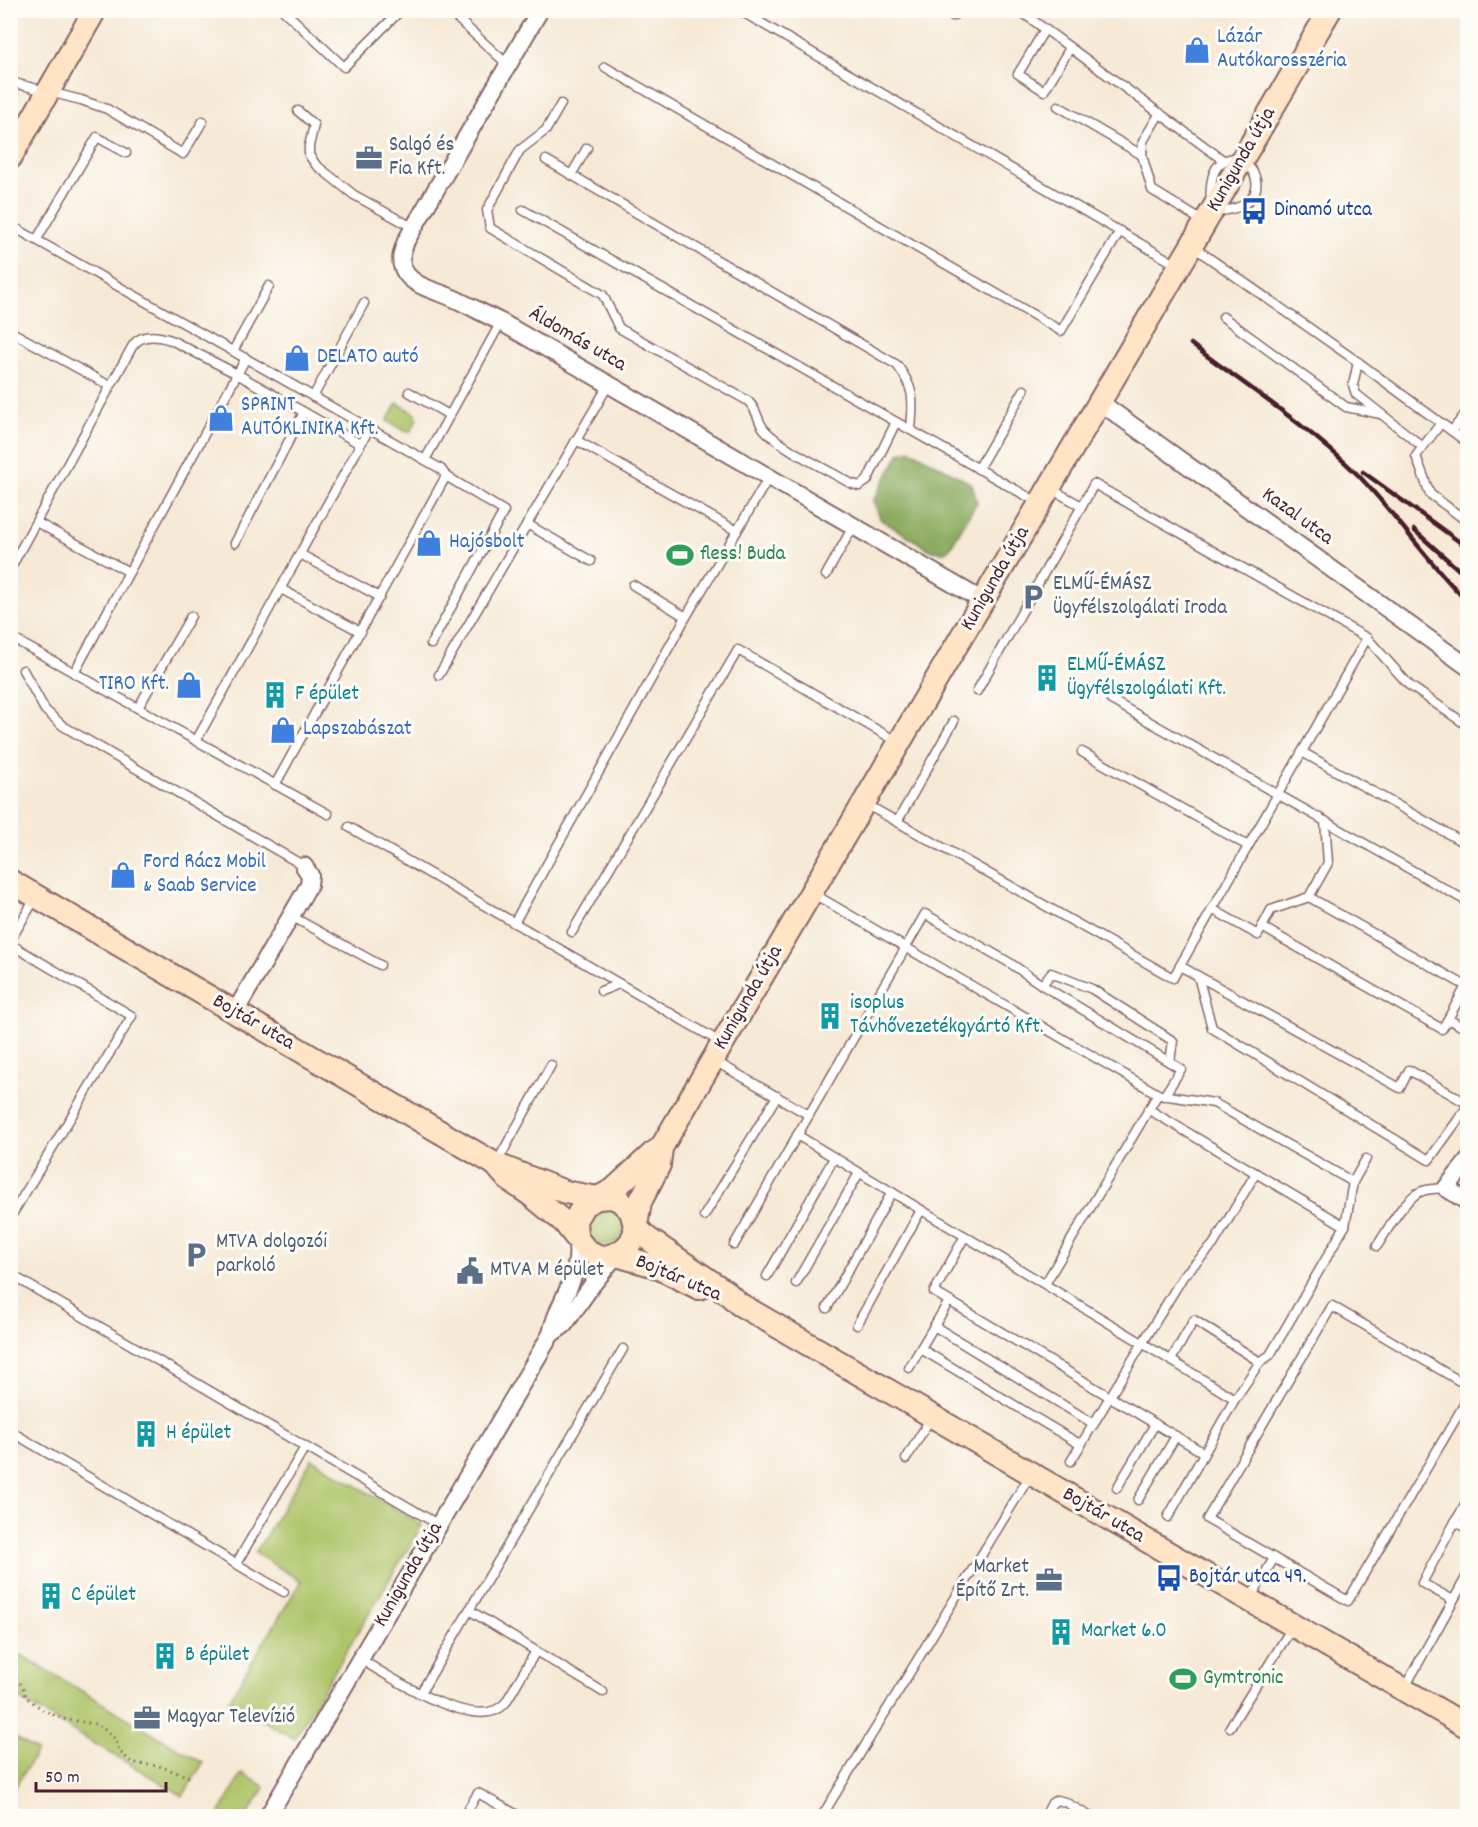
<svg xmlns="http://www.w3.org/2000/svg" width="1478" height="1827" font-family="Dekko,sans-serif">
	<rect width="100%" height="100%" fill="#fdfcf7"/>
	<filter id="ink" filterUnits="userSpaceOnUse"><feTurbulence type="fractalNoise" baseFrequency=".0167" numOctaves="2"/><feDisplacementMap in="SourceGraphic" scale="12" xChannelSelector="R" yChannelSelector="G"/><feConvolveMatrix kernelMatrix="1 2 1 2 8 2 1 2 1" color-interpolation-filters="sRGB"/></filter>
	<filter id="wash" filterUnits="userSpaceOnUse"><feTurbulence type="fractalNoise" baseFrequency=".008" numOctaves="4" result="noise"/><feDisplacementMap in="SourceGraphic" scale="24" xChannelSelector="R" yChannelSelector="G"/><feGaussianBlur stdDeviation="1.35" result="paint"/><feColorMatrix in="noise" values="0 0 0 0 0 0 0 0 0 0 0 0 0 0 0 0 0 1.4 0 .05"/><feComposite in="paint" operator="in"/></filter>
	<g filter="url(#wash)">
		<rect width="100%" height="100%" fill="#f6e9d5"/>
		<!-- green -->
		<g fill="#afc56a" stroke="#7c724a" stroke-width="1.5">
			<polygon points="397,403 416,414 417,419 411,431 407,432 387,421"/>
			<circle cx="606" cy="1227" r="18"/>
			<polygon points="312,1459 422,1525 294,1739 229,1700 301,1581 255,1553"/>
			<polygon points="11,1649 203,1763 183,1796 11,1694"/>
			<polygon points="11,1735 37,1751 11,1794"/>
			<polygon points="242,1773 265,1787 247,1816 218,1816"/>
		</g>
		<!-- forest -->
		<polygon fill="#8baa5e" stroke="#6a6444" stroke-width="1.5" points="911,450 972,484 977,502 950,548 945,552 932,551 881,520 873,501 900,453"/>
	</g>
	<g filter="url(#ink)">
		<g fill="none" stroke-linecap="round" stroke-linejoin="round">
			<defs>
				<g id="lane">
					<polyline points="283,10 344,67 401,10"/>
					<polyline points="448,10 507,64"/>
					<polyline points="739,10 1177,265"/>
					<polyline points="945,10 953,16"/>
					<polyline points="1019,10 1223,160"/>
					<polyline points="1045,29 1018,74 1044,91 1070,48"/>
					<polyline points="605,67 1061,331 1120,231"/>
					<polyline points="10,82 81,100 107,109 183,154 203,121"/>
					<path d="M561 104 546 130 520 150 487 210 490 228 603 295 619 328 748 401C759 412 756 419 764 429 779 447 828 470 850 483L859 486 867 481 896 422"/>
					<polyline points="1058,106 1142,155"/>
					<polyline points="298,111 314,125 309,146 309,155 316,165 354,195 414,228"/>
					<polyline points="1160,113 1143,141 1142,155 1152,190 1204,222"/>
					<path d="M1235 158C1257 166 1266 191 1243 205 1234 210 1222 211 1211 213 1210 192 1207 160 1235 158Z"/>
					<path d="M546 160 897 365C916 390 913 401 911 430"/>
					<polyline points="571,175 587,148"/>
					<polyline points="523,210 1039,503"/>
					<polyline points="10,225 441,469 446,476 275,785"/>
					<polyline points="37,239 97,137 126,153"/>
					<polyline points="1192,246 1358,362 1468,443"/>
					<polyline points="10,292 11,291"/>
					<polyline points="1223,317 1346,407 1381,414"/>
					<polyline points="10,331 110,386"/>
					<polyline points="233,351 269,286"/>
					<polyline points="1358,362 1353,385 1356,394 1423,447"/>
					<polyline points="409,392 449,415"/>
					<polyline points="313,397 364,303"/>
					<polyline points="1441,423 1416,456 1430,494 1468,522"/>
					<polyline points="1452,431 1468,410"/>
					<polyline points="576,440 737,531"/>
					<polyline points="425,460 501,322"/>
					<polyline points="978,469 1024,390"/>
					<polyline points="36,522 129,572"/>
					<polyline points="527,524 591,561"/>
					<polyline points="235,543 304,412"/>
					<polyline points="300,554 380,597"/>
					<path d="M10 569 132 347C140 333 156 335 171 340L237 374 360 444"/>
					<polyline points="826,575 854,525"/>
					<polyline points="633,585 686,617"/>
					<polyline points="281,589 361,632"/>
					<polyline points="10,637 328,814"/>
					<polyline points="1367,638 1409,685 1468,726"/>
					<polyline points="431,644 504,511 446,476"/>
					<polyline points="23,670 45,710 63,726 304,866"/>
					<polyline points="74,673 246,358"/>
					<polyline points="439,675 609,384"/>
					<polyline points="977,691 1082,506 1049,488"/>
					<polyline points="1111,700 1468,902"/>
					<polyline points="138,708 191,616"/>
					<polyline points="196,741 369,429"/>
					<polyline points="1082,752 1248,846"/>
					<polyline points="1302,752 1468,845"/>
					<polyline points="864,803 1173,978 1367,638 1094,484 1082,506"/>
					<polyline points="897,822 954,721"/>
					<polyline points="349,827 722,1043"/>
					<polyline points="812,893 1158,1094 1045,1284"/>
					<polyline points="1309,897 1328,863 1325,821"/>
					<polyline points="1212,909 1258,935 1262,927 1442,1029 1448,1019"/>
					<polyline points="291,916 380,965"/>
					<polyline points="514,923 686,617 769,477"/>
					<polyline points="1262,927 1271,910 1309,897 1466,986 1448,1019 1468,1030"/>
					<polyline points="572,932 738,650 898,742"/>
					<polyline points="10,941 36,897"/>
					<polyline points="10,944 132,1016 10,1218"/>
					<polyline points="1180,966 1400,1088 1409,1070 1468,1104"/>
					<polyline points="1198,976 1212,1028 1429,1160 1468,1106"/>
					<polyline points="601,991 619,984"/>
					<polyline points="713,1060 809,1115"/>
					<polyline points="1162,1095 1214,1103 1353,1182"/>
					<polyline points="1164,1096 1181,1069 1042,985 1051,973 1092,989 1173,1041 1170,1062"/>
					<polyline points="1148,1109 1345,1226 1353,1182 1366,1159"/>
					<polyline points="797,1135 1235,1399"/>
					<polyline points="496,1164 551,1065"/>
					<polyline points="704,1216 777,1096"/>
					<polyline points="965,1236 934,1292 1204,1453"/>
					<polyline points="734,1245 925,914 1010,963 1042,985"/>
					<path d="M1377 1246C1387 1231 1402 1202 1418 1193 1426 1188 1437 1189 1446 1188"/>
					<polyline points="10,1274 439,1525"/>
					<polyline points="767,1276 834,1158"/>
					<polyline points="796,1283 859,1173"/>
					<polyline points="827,1308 892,1192"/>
					<polyline points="857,1325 921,1210"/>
					<polyline points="934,1326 1094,1424"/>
					<polyline points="921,1349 1081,1445"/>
					<polyline points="1171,1360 1194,1320 1260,1362"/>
					<polyline points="909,1368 949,1301"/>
					<polyline points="1468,1386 1332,1306 1207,1519 1348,1601 1468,1398"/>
					<polyline points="10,1431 284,1592"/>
					<polyline points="906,1459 932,1416"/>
					<polyline points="1071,1461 1184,1275 1213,1245 1256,1173"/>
					<polyline points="1117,1488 1155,1424"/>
					<polyline points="1138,1500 1176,1436"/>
					<polyline points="1468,1500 1455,1522 1468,1529"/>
					<polyline points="1168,1517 1235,1399 1260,1362 1270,1355 1345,1226"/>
					<polyline points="236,1564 305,1447"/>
					<polyline points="1250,1599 1274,1558"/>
					<polyline points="1453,1600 1422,1583 1455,1522"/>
					<polyline points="469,1610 603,1692"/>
					<path d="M360 1659C388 1676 480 1737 506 1702L536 1651"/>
					<polyline points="1405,1687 1468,1574"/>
					<polyline points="420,1694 623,1349"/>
					<polyline points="1230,1727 1293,1626"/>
					<polyline points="464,1816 478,1793 519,1816"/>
					<polyline points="822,1816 1031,1474"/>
					<polyline points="1045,1816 1052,1803 1057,1800 1065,1802 1089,1816"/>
				</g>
				<g id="street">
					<path d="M540 10 406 241C402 252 398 261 405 272 415 288 439 291 455 299 470 306 486 315 501 322L983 601"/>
					<polyline points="1101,403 1468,667"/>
					<polyline points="235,1012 309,885 310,875 304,866"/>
					<polyline points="1468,1161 1446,1188 1468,1202"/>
					<polyline points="551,1334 564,1325 592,1285 616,1255"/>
					<path d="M268 1816 551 1334C558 1297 584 1278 576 1237"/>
				</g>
				<g id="secondary">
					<polyline points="10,158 95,10"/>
					<polyline points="10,881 495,1164 565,1192 598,1198 611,1197 619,1200 631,1211 635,1226"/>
					<polyline points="495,1164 508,1179 531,1195 564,1222 586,1250 598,1256 606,1257 621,1252 631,1242 635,1232 640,1202 659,1165 661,1148 1330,10"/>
					<polyline points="635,1226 647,1238 726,1292 739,1304 1468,1727"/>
					<polyline points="576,1235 575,1220 584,1205 613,1190 652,1154 661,1148"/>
					<polyline points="616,1255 655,1266 699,1288"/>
				</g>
			</defs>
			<!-- lane casing -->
			<use href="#lane" stroke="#866666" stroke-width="11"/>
			<!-- street casing -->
			<use href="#street" stroke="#866666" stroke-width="20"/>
			<!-- secondary casing -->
			<use href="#secondary" stroke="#866666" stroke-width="26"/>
			<!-- path -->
			<polyline stroke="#866666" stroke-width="3" stroke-dasharray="1.5 4.5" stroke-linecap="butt" points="10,1676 22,1685 26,1697 43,1710 62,1719 96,1724 105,1730 115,1739 120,1752 130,1761 139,1764 159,1766 189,1777"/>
			<!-- lane -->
			<use href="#lane" stroke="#fff" stroke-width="8"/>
			<!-- street -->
			<use href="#street" stroke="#fff" stroke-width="16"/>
			<!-- secondary -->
			<use href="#secondary" stroke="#ffe4c6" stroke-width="22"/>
			<!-- rail -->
			<g stroke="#4a1f2b" stroke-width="4.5">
				<path d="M1191 344C1246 386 1307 425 1357 474 1396 514 1427 562 1468 602"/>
				<polyline points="1363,472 1468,548"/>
				<polyline points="1414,530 1468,578"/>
			</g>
		</g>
	</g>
	<!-- icons -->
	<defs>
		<symbol id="shop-bare" viewBox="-9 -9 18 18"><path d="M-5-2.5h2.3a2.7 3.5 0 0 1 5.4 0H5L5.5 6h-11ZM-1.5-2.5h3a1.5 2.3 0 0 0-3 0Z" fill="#3f7fe0" stroke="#fdfcf7" stroke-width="2.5" paint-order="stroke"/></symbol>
		<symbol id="office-bare" viewBox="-9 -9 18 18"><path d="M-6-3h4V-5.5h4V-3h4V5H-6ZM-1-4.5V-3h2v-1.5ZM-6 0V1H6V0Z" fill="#5c6f8a" stroke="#fdfcf7" stroke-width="2.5" paint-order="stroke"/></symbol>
		<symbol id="bus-bare" viewBox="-9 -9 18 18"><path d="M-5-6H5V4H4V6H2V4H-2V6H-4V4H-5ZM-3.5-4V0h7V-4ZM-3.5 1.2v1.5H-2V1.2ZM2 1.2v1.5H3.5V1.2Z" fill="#1a4fb4" stroke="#fdfcf7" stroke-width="2.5" paint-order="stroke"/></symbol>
		<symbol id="stadium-bare" viewBox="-9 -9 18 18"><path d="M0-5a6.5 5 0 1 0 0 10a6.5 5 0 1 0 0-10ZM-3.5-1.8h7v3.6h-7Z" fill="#2e9e5b" stroke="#fdfcf7" stroke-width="2.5" paint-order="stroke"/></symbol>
		<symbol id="parking-bare" viewBox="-9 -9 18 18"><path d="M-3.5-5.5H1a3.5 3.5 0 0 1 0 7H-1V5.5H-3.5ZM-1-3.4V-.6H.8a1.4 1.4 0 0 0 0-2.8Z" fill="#5c6f8a" stroke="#fdfcf7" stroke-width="2.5" paint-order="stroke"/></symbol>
		<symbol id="building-bare" viewBox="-9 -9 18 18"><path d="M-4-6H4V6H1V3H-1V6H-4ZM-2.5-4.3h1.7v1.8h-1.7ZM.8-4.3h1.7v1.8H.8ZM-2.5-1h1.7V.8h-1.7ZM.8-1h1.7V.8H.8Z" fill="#0f9aa8" stroke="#fdfcf7" stroke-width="2.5" paint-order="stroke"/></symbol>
		<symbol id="civic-bare" viewBox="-9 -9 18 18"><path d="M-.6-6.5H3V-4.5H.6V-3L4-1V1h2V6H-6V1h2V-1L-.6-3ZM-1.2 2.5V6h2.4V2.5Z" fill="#5c6f8a" stroke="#fdfcf7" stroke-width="2.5" paint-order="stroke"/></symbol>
	</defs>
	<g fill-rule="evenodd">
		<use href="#shop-bare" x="1178" y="31" width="38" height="38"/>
		<use href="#office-bare" x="350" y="139" width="38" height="38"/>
		<use href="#bus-bare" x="1235" y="192" width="38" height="38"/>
		<use href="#shop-bare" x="278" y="339" width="38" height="38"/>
		<use href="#shop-bare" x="202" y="399" width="38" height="38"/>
		<use href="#shop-bare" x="410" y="524" width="38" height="38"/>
		<use href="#stadium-bare" x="661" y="536" width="38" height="38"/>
		<use href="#parking-bare" x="1014" y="578" width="38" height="38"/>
		<use href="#building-bare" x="1028" y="659" width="38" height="38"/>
		<use href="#shop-bare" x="170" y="666" width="38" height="38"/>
		<use href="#building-bare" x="256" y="676" width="38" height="38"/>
		<use href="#shop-bare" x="264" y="711" width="38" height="38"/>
		<use href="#shop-bare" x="104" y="856" width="38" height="38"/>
		<use href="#building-bare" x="811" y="997" width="38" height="38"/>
		<use href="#parking-bare" x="177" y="1236" width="38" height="38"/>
		<use href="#civic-bare" x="451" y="1252" width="38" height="38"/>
		<use href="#building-bare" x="127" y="1415" width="38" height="38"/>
		<use href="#bus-bare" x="1150" y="1559" width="38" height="38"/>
		<use href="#office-bare" x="1030" y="1561" width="38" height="38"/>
		<use href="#building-bare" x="32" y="1577" width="38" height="38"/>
		<use href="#building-bare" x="1042" y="1613" width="38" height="38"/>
		<use href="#building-bare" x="146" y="1637" width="38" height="38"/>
		<use href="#stadium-bare" x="1164" y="1660" width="38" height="38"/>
		<use href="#office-bare" x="128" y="1699" width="38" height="38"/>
	</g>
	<g text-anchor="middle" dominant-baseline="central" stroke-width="6" stroke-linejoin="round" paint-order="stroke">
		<!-- shop labels -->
		<g font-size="21" fill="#366cbe" stroke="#fdfcf7" text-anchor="start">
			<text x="1217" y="38">Lázár<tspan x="1217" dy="24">Autókarosszéria</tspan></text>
			<text x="317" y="358">DELATO autó</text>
			<text x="241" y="406">SPRINT<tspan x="241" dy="24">AUTÓKLINIKA Kft.</tspan></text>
			<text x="449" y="543">Hajósbolt</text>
			<text x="169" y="685" text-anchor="end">TIRO Kft.</text>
			<text x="303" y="730">Lapszabászat</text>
			<text x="143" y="863">Ford Rácz Mobil<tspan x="143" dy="24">&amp; Saab Service</tspan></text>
		</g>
		<!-- service labels -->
		<g font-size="21" fill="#4e5e75" stroke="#fdfcf7" text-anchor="start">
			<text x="389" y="146">Salgó és<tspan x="389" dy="24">Fia Kft.</tspan></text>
			<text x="1053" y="585">ELMŰ-ÉMÁSZ<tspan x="1053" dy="24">Ügyfélszolgálati Iroda</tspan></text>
			<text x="216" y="1243">MTVA dolgozói<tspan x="216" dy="24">parkoló</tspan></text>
			<text x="490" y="1271">MTVA M épület</text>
			<text x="1029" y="1568" text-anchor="end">Market<tspan x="1029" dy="24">Építő Zrt.</tspan></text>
			<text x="167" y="1718">Magyar Televízió</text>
		</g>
		<!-- street labels -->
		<g font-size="21" fill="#4a1f2b" stroke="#fdfcf7">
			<text transform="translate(1242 160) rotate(-60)">Kunigunda útja</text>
			<text transform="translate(577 340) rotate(30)">Áldomás utca</text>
			<text transform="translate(1297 517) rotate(36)">Kazal utca</text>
			<text transform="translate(996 579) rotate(-60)">Kunigunda útja</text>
			<text transform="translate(749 998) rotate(-60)">Kunigunda útja</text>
			<text transform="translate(253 1023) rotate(30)">Bojtár utca</text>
			<text transform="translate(678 1279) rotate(23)">Bojtár utca</text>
			<text transform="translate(1103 1516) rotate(30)">Bojtár utca</text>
			<text transform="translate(409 1575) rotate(-60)">Kunigunda útja</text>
		</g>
		<!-- transit labels -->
		<g font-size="21" fill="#164399" stroke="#fdfcf7" text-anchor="start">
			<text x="1274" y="211">Dinamó utca</text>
			<text x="1189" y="1578">Bojtár utca 49.</text>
		</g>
		<!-- leisure labels -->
		<g font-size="21" fill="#27864d" stroke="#fdfcf7" text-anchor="start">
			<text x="700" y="555">fless! Buda</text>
			<text x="1203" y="1679">Gymtronic</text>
		</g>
		<!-- culture labels -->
		<g font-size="21" fill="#0d838f" stroke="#fdfcf7" text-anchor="start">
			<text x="1067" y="666">ELMŰ-ÉMÁSZ<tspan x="1067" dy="24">Ügyfélszolgálati Kft.</tspan></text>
			<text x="295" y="695">F épület</text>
			<text x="850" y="1004">isoplus<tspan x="850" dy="24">Távhővezetékgyártó Kft.</tspan></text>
			<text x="166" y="1434">H épület</text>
			<text x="71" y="1596">C épület</text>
			<text x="1081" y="1632">Market 6.0</text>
			<text x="185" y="1656">B épület</text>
		</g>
	</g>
	<!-- margin -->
	<rect width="1478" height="1827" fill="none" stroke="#fdfcf7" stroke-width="36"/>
	<!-- scale -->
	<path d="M36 1782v9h130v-9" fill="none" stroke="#4a1f2b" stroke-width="3"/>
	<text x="45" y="1782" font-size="18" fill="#4a1f2b" stroke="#fdfcf7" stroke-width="4.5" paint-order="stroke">50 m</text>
</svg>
